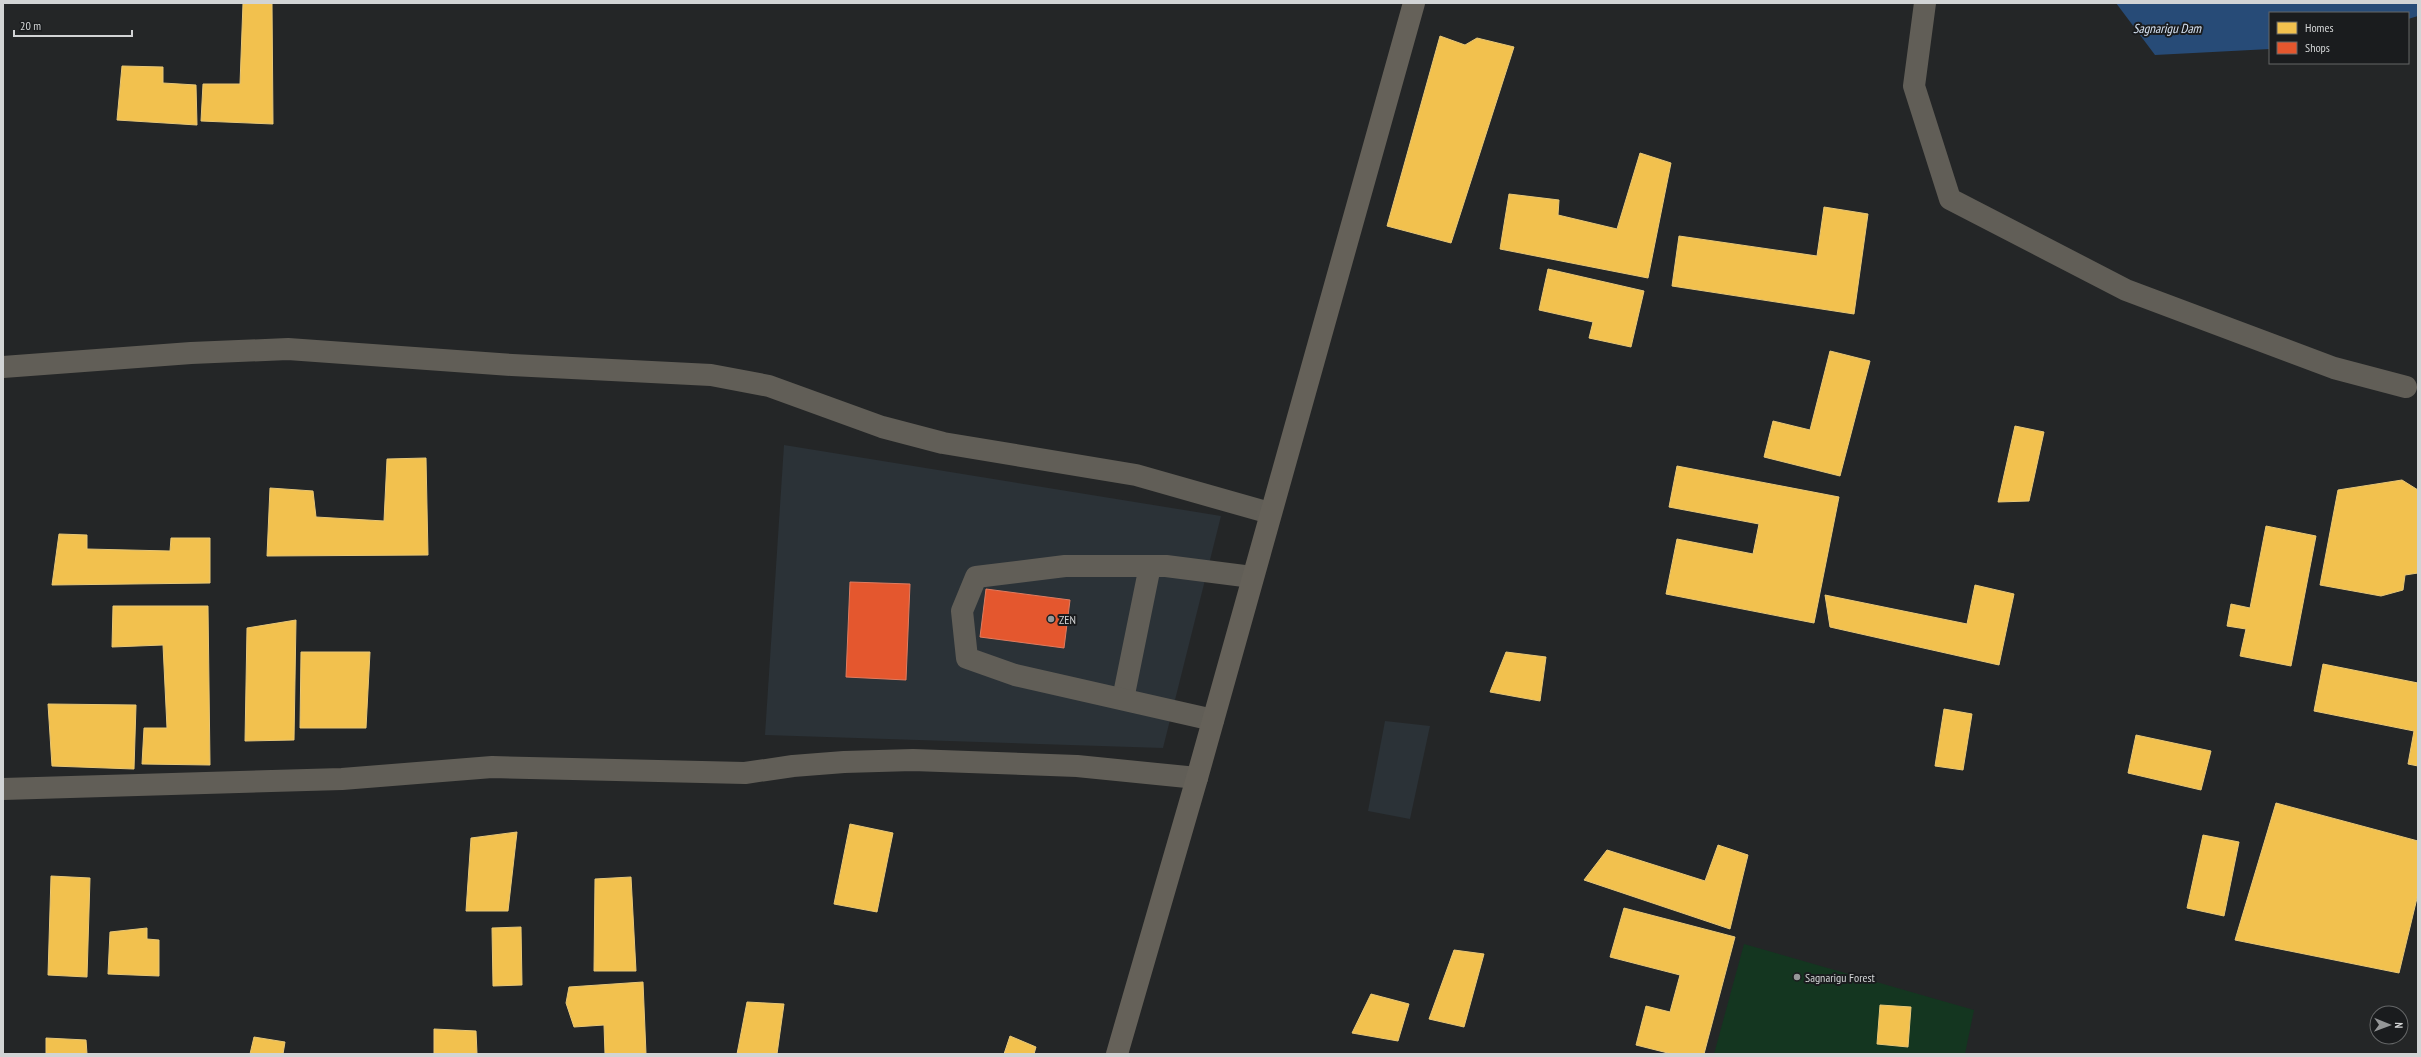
<svg xmlns="http://www.w3.org/2000/svg" width="2421" height="1057" font-family="'PT Sans Narrow',sans-serif">
	<rect width="100%" height="100%" fill="#242627"/>
	<!-- built -->
	<g fill="#2b3237">
		<polygon points="784,445 1221,516 1163,748 765,735"/>
		<polygon points="1385,721 1430,726 1410,819 1368,811"/>
	</g>
	<!-- green -->
	<polygon fill="#143620" points="1744,944 1974,1010 1965,1054 1714,1054"/>
	<!-- water -->
	<polygon fill="#274b77" points="2116,3 2418,3 2418,16 2408,19 2408,13 2270,13 2270,49 2155,55"/>
	<!-- homes -->
	<g fill="#f2c14e" stroke="#e8c776">
		<polygon points="243,3 272,3 273,124 201,121 203,84 240,84"/>
		<polygon points="1440,36 1465,45 1477,38 1514,47 1451,243 1387,226"/>
		<polygon points="122,66 163,67 163,83 196,85 197,125 117,120"/>
		<polygon points="1640,153 1671,163 1648,278 1500,249 1509,194 1559,200 1558,215 1617,229"/>
		<polygon points="1824,207 1868,214 1854,314 1672,286 1679,236 1817,256"/>
		<polygon points="1548,269 1644,291 1631,347 1589,338 1593,322 1539,310"/>
		<polygon points="1830,351 1870,361 1840,476 1764,457 1773,421 1810,430"/>
		<polygon points="2015,426 2044,432 2029,501 1998,502"/>
		<polygon points="426,458 428,555 267,556 270,488 313,491 316,517 384,521 387,459"/>
		<polygon points="1677,466 1839,497 1814,623 1666,594 1677,539 1753,554 1759,524 1669,507"/>
		<polygon points="2402,480 2418,490 2418,573 2405,575 2403,590 2381,596 2320,585 2338,490"/>
		<polygon points="2266,526 2316,536 2291,666 2240,656 2246,629 2227,626 2231,604 2250,608"/>
		<polygon points="59,534 87,535 87,549 170,551 171,538 210,538 210,583 52,585"/>
		<polygon points="1975,585 2014,594 1999,665 1830,627 1825,595 1967,624"/>
		<polygon points="113,606 208,606 210,765 142,764 144,728 167,728 163,645 112,647"/>
		<polygon points="296,620 294,740 245,741 247,628"/>
		<polygon points="301,652 370,652 366,728 300,728"/>
		<polygon points="1506,652 1546,657 1540,701 1490,692"/>
		<polygon points="2323,664 2418,683 2418,766 2408,764 2414,731 2314,711"/>
		<polygon points="48,704 136,705 134,769 52,766"/>
		<polygon points="1944,709 1972,714 1963,770 1935,766"/>
		<polygon points="2136,735 2211,751 2201,790 2128,773"/>
		<polygon points="2276,803 2418,841 2418,894 2399,973 2235,940"/>
		<polygon points="850,824 893,833 877,912 834,904"/>
		<polygon points="517,832 508,911 466,911 471,838"/>
		<polygon points="2203,835 2239,842 2224,916 2187,908"/>
		<polygon points="1718,845 1748,855 1730,929 1584,880 1607,850 1705,881"/>
		<polygon points="51,876 90,878 87,977 48,975"/>
		<polygon points="631,877 636,971 594,971 595,879"/>
		<polygon points="1624,908 1735,937 1704,1054 1672,1054 1636,1045 1646,1006 1670,1012 1680,975 1610,957"/>
		<polygon points="521,927 522,985 493,986 492,928"/>
		<polygon points="147,928 147,939 159,940 159,976 108,974 110,932"/>
		<polygon points="1454,950 1484,954 1464,1027 1429,1019"/>
		<polygon points="643,982 646,1054 605,1054 604,1025 574,1027 566,1003 569,987"/>
		<polygon points="1371,994 1409,1004 1398,1041 1352,1033"/>
		<polygon points="747,1002 784,1004 777,1054 737,1054"/>
		<polygon points="1880,1005 1911,1007 1908,1047 1877,1044"/>
		<polygon points="434,1029 476,1031 477,1054 434,1054"/>
		<polygon points="1010,1036 1036,1047 1034,1054 1004,1054"/>
		<polygon points="254,1037 285,1042 283,1054 250,1054"/>
		<polygon points="46,1038 86,1040 87,1054 46,1054"/>
	</g>
	<!-- shops -->
	<g fill="#e4572e" stroke="#df7c60">
		<polygon points="850,582 910,584 906,680 846,677"/>
		<polygon points="986,589 1070,600 1064,648 980,637"/>
	</g>
	<g fill="none" stroke-linecap="round" stroke-linejoin="round">
		<!-- lane -->
		<g stroke="#615e57" stroke-width="22">
			<polyline points="1925,3 1914,86 1950,199 2126,290 2334,368 2406,387"/>
			<polyline points="1123,699 1150,566"/>
			<polyline points="1213,720 1015,675 967,658 962,611 976,577 1065,566 1166,566 1252,577"/>
		</g>
		<!-- street -->
		<g stroke="#615e57" stroke-width="22">
			<polyline points="3,367 191,353 288,349 512,365 711,375 769,386 882,427 943,443 1136,475 1270,513"/>
			<polyline points="3,789 342,779 492,767 745,773 793,766 844,762 913,760 1077,766 1197,778"/>
		</g>
		<!-- secondary -->
		<polyline stroke="#656159" stroke-width="22" points="1117,1054 1197,778 1414,3"/>
	</g>
	<!-- markers -->
	<g fill="#959798" stroke="#1a1c1e" stroke-width="1.5">
		<circle cx="1051" cy="619" r="4"/>
		<circle cx="1797" cy="977" r="4"/>
	</g>
	<g text-anchor="middle" dominant-baseline="central" stroke-width="4" stroke-linejoin="round" paint-order="stroke">
		<!-- poi labels -->
		<g font-size="12" fill="#d2d4d5" stroke="#1a1c1e" text-anchor="start">
			<text x="1059" y="619">ZEN</text>
			<text x="1805" y="977">Sagnarigu Forest</text>
		</g>
		<!-- water labels -->
		<g font-size="13" font-style="italic" fill="#d9e5f5" stroke="#1a1c1e">
			<text x="2167" y="28">Sagnarigu Dam</text>
		</g>
	</g>
	<!-- border -->
	<rect width="2421" height="1057" fill="none" stroke="#d2d4d5" stroke-width="8"/>
	<!-- legend -->
	<rect x="2269" y="12" width="140" height="52" fill="#1a1c1e" stroke="#646667"/>
	<rect x="2277" y="22" width="20" height="12" fill="#f2c14e" stroke="#646667"/>
	<text x="2305" y="32" font-size="12" fill="#d2d4d5">Homes</text>
	<rect x="2277" y="42" width="20" height="12" fill="#e4572e" stroke="#646667"/>
	<text x="2305" y="52" font-size="12" fill="#d2d4d5">Shops</text>
	<!-- north arrow -->
	<g transform="translate(2389 1025) rotate(91)"><circle r="19" fill="#1a1c1e" stroke="#646667"/>
	<path d="M0-3L7 15L0 10L-7 15Z" fill="#959798"/>
	<text y="-6" font-size="11" font-weight="bold" text-anchor="middle" fill="#d2d4d5">N</text>
	</g>
	<!-- scale -->
	<path d="M14 30v6h118v-6" fill="none" stroke="#d2d4d5" stroke-width="2"/>
	<text x="20" y="30" font-size="12" fill="#d2d4d5" stroke="#1a1c1e" stroke-width="3" paint-order="stroke">20 m</text>
</svg>
